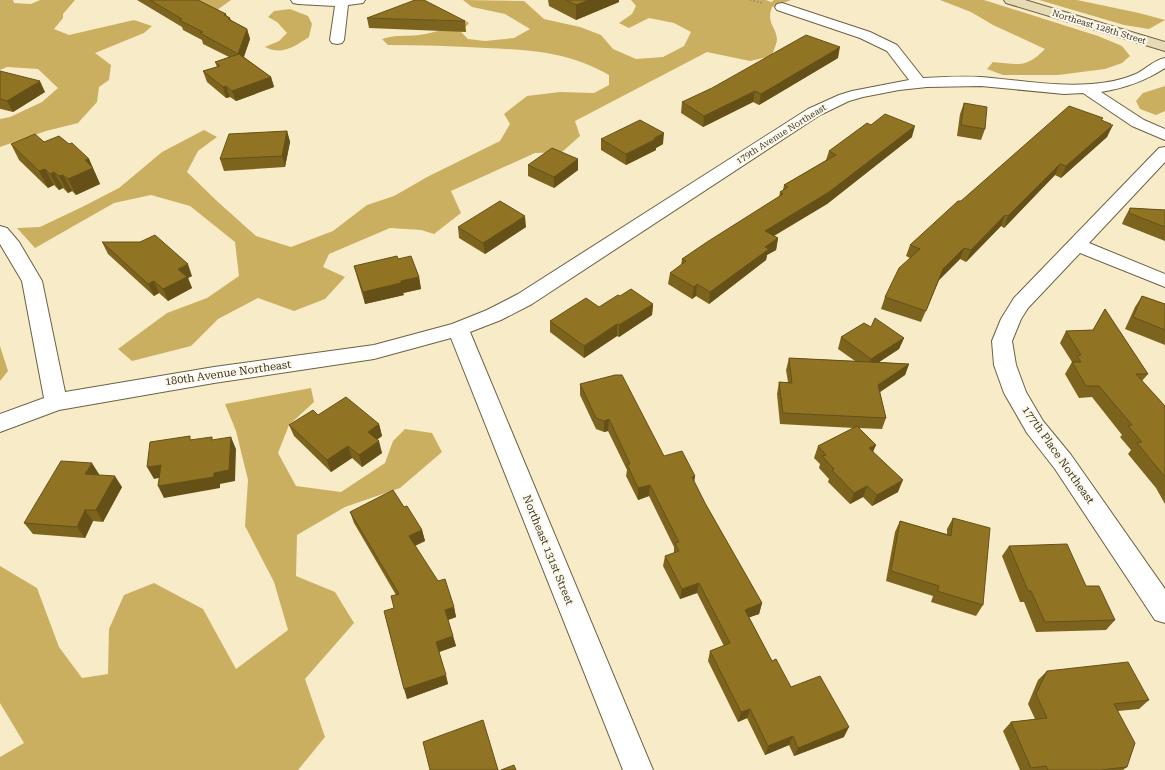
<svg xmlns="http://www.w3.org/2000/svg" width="1165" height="770" font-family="'Roboto Serif',serif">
	<rect width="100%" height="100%" fill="#f8ebc8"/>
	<!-- forest -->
	<g fill="#cbaf61">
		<polygon points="0,0 13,0 14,3 31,4 40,0 75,0 63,14 63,18 54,29 69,35 134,20 152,26 144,33 95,53 111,65 109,80 99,87 97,102 78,123 46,131 0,147 0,119 10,117 42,102 58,88 38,69 7,67 0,70"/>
		<polygon points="198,0 231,0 217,10"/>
		<path d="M463 0 524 1 544 19 580 27 601 35 613 49 636 59 663 57 684 46 691 32 674 23 649 18 629 28 619 23 632 14 636 6 631 0H766L771 2 774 0H791L772 7C766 24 776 26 777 39 777 44 773 51 772 56L750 61 707 52 575 121 580 136 562 152 535 153 451 191 461 213 434 234 421 230 390 228 329 254 323 267 345 277 325 299 294 311 258 298 218 319 191 346 132 361 118 349 167 313 207 298 239 276 235 242 190 206 151 195 114 203 35 248 17 228 40 227 82 207 119 188 162 152 204 130 217 137 198 151 187 172 218 202 256 236 291 247 333 231 367 205 394 196 429 176 500 141 510 124 504 114 527 96 560 92 594 93 609 85V75C568 52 531 50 486 48 453 46 421 45 388 45L382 39C398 34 405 37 419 35 436 33 449 27 464 20L469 23 461 32 468 39 485 41 514 38 530 29 505 14 472 7Z"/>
		<path d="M940 0H984L1098 36 1122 46 1130 56 1122 63 1105 69 1058 75H1003L987 69 993 62C1017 64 1026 69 1045 49L993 25 971 12Z"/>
		<polygon points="1039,0 1077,0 1139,13 1165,20 1149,29 1124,25"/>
		<path d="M290 9 308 16 312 24 309 37C295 46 282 56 265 47L279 41 287 33 277 22 268 17 274 11Z"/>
		<polygon points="1165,86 1165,111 1156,115 1140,109 1136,101 1143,93"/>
		<polygon points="0,346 8,371 0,381"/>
		<polygon points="311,388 314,402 289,425 278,453 296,486 341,492 385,463 393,441 405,429 432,433 442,452 400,488 345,507 297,535 296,576 335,592 354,623 305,679 325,737 298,770 0,770 0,757 24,743 0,703 0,566 37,588 59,647 82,678 108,674 109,629 124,595 154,583 203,609 236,669 288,630 274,582 245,526 248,480 236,431 225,404"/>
	</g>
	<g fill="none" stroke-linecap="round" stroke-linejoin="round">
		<defs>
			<g id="street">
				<polygon points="291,0 365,0 363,3 348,5 344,40 342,43 337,44 332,43 330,40 335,6 298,4 293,3"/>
				<path d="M782 3 870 32 897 45 923 78C942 77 962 76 981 77 1018 80 1054 87 1091 84 1106 83 1122 80 1136 74 1146 69 1154 60 1165 58V68C1145 81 1125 88 1101 92L1144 120 1165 129V140L1132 126 1083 93 1064 94 981 86 927 87 899 90 863 97 849 101 820 115 532 304 501 320 470 332 653 770H623L451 338 374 359 214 383 59 410 0 432V414L44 398 22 281 0 244V226L7 228 19 242 42 281 65 392 214 367 374 345 452 324 487 310 518 294 808 109 839 95 852 91 909 80 887 51 860 38 777 10 775 7 777 4Z"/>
				<polygon points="1165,147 1165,162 1089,243 1165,274 1165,287 1080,253 1028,308 1021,319 1012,341 1016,365 1026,392 1043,421 1071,455 1165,589 1165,623 1155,620 1055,469 1027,433 1004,393 994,365 992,341 1001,319 1014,298 1159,148"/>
			</g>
			<polygon id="secondary" points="1004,0 1025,0 1165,42 1165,51 1006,3"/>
		</defs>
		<!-- street casing -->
		<use href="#street" stroke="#6d6143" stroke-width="2"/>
		<!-- secondary casing -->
		<use href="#secondary" stroke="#6d6143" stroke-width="2"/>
		<!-- path -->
		<polyline stroke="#918871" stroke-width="1.5" stroke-dasharray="1.5 2" stroke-linecap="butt" points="750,0 763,3"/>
		<!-- street -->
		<use href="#street" fill="#fff" fill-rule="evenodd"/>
		<!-- secondary -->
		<use href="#secondary" fill="#e6dbb4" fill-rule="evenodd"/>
	</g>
	<!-- wall -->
	<g fill="#7c641e">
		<polygon points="137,0 198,0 226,14 227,16 230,18 231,20 247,29 250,39 244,57 271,77 274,87 236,101 230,97 226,98 207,82 203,71 217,67 215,62 229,57 203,44 202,40 183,30 182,27"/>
		<polygon points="548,0 619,0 619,2 576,20 549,6"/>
		<polygon points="367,18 465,21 466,32 369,28"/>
		<polygon points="838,58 759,105 753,102 703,127 681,113 682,102"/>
		<polygon points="0,71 45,92 13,112 1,109 0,109"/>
		<polygon points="964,103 985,129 981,140 957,136 960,114"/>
		<polygon points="1103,118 1102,120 1111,125 1107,137 1061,178 1055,175 1004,228 1001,226 966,262 960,259 939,280 921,322 881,309 885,297 910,258 906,256 910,245 961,201"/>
		<polygon points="871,125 912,137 827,204 774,236 778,238 776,250 767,255 766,260 709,304 696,296 692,299 668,284 670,273 681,265 682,259 779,197 780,192 783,190 784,185 826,160 829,151"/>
		<polygon points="287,131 290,142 285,167 224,171 220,159"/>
		<polygon points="601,139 663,144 656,148 656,150 626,165 601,150"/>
		<polygon points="44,142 69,144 89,159 100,184 76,195 72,191 68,193 63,188 59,190 54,185 48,188 19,160 11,144"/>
		<polygon points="578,159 578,170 554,188 528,176 528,165"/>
		<polygon points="1130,208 1165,210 1165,241 1122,224 1124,219"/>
		<polygon points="458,227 526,227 485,254 459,238"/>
		<polygon points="102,242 192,276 188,278 192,288 168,301 159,293 154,296 108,254"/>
		<polygon points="354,266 419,277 421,289 403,293 404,295 365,304 357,277"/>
		<polygon points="620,296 653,304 652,315 619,337 617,336 584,358 550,332 550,321 599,307"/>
		<polygon points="1142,296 1165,304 1165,345 1125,329 1135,307"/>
		<polygon points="1105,309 1148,374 1142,381 1165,406 1165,504 1156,488 1128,454 1131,450 1120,437 1122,435 1092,397 1079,398 1065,374 1072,362 1060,343 1066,331 1093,330"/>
		<polygon points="871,327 904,338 899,349 879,362 909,364 905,375 880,392 886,418 882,429 858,428 876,445 873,451 898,492 872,506 863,497 850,504 828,482 829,479 819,468 820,464 814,458 818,446 854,428 780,424 777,394 779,382 788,382 786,370 789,358 855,361 838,349 841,337"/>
		<polygon points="580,384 664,456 695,476 694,482 705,503 762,603 759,614 749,617 772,661 791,687 844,737 794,756 789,745 765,755 747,718 738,722 708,661 710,651 724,646 697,593 680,599 663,566 665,556 674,553 674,547 649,496 638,500 626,476 627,470 608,431 604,432 596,429 580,395"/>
		<polygon points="318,415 379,424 382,436 377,440 382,453 362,467 352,458 331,472 294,436 289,425"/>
		<polygon points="99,474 99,475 122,487 103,522 93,521 85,538 33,534 24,523"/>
		<polygon points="404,507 422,530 425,541 415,546 454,607 456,617 448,620 456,646 439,652 448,684 407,699 394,608 396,595 354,523 350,512"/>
		<polygon points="953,518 983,605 976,616 931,602 933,596 886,581 895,532 900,521 947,534 947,529"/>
		<polygon points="1009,546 1086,586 1115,620 1106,630 1036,632 1024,602 1020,602 1002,556"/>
		<polygon points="1047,671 1149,700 1139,709 1118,711 1127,767 1123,770 1020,770 1003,731 1011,722 1035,719 1028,704 1038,680"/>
	</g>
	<!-- shaded-wall -->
	<g fill="#655118">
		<polygon points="589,0 619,0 619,2 576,20 576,5"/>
		<polygon points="247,29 250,39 241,64 238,54"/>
		<polygon points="840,47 838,58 759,105 761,94"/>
		<polygon points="271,77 274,87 236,101 232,91"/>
		<polygon points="40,81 45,92 13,112 7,101"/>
		<polygon points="226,86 230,97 226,98 223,87"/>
		<polygon points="755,91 753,102 703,127 704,116"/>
		<polygon points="1111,124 1108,129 1113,125 1107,137 1061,178 1066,166"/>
		<polygon points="915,126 912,137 827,204 763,242 765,231"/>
		<polygon points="287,131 290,142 285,167 282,156"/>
		<polygon points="664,133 663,144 656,148 656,150 626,165 626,154 654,138"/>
		<polygon points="89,159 100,184 76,195 68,179 85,160"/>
		<polygon points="578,159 578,170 554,188 554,177"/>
		<polygon points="1060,164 1055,175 1004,228 1008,216"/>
		<polygon points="45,169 54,185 48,188 39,171"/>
		<polygon points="54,172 63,188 59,190 50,174"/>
		<polygon points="63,175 72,191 68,193 59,176"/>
		<polygon points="1005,215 1001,226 966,262 971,250"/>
		<polygon points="525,216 526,227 485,254 483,243"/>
		<polygon points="778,238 776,250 767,255 766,260 709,304 710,292 765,247"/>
		<polygon points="964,248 960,259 939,280 921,322 943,269"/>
		<polygon points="188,264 192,276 188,278 192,288 168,301 163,289 178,269"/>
		<polygon points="419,277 421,289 403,293 404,295 365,304 363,292 401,281"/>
		<polygon points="154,281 159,293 154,296 148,284"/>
		<polygon points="697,284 696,296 692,299 694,287"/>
		<polygon points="653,304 652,315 619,337 619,325"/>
		<polygon points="617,324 617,336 584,358 584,346"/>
		<polygon points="904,338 899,349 867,370 871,359"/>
		<polygon points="909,364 905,375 874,396 878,385"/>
		<polygon points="609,419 608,431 604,432 604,421"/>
		<polygon points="379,424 382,436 371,443 368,432"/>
		<polygon points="231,437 236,449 235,481 220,484 220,488 164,498 158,486 214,473"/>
		<polygon points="379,441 382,453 362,467 359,455"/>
		<polygon points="876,445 871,456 869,448"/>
		<polygon points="348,446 352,458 331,472 327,460"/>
		<polygon points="92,463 99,474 93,485 85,474"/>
		<polygon points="161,465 167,476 154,479 147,467"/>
		<polygon points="115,476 122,487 103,522 96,510"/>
		<polygon points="695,476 693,488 692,477"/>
		<polygon points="903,480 898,492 872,506 877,495"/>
		<polygon points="650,485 649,496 638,500 638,488"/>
		<polygon points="867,486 863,497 850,504 854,493"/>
		<polygon points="85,510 93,521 85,538 77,527"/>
		<polygon points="422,530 425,541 412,547 409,536"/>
		<polygon points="699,583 697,593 680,599 682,589"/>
		<polygon points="762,603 759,614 742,620 745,610"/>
		<polygon points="454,607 456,617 448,620 445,610"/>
		<polygon points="453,636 456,646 439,652 436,642"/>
		<polygon points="446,675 448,684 407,699 404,689"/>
		<polygon points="750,709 747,718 738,722 741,712"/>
		<polygon points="849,727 844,737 794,756 798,748"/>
		<polygon points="793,736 789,745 765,755 768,746"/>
	</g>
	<!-- building -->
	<g fill="#907423" stroke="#655118">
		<polygon points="150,0 198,0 226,14 224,15 230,18 228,19 247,29 238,54 200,33 203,32 179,20 182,19"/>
		<polygon points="415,0 424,0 465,21 367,18"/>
		<polygon points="566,0 589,0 576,5"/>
		<polygon points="806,35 840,47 761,94 755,91 704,116 682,102 712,88"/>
		<polygon points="239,54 271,77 232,91 226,86 223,87 203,71 220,66 215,62"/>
		<polygon points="0,71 40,81 7,101 0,99"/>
		<polygon points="964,103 987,107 985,129 961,125"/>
		<polygon points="1069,106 1103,118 1101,120 1111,124 1110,125 1113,125 1066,166 1060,164 1008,216 1005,215 971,250 964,248 943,269 926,311 885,297 899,268 920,249 910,245 958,201 961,201"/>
		<polygon points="885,114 915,126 829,192 765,231 778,238 765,247 769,249 710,292 697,284 694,287 670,273 686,261 682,259 707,242 783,194 780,192 788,187 784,185 836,155 829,151 867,123 871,125"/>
		<polygon points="640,120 664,133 654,138 656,139 626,154 601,139"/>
		<polygon points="287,131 282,156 220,159 229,134"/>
		<polygon points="35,134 44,142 59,136 69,144 72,143 89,159 85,160 93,168 68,179 63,175 59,176 54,172 50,174 45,169 39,171 11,144"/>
		<polygon points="552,148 578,159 554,177 528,165"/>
		<polygon points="500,201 525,216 483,243 458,227"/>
		<polygon points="1130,208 1165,210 1165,227 1129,213"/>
		<polygon points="155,235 188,264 178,269 187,277 163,289 154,281 148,284 102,242 140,242"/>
		<polygon points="397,256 398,259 411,256 419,277 401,281 401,283 363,292 354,266"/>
		<polygon points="631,289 653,304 619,325 617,324 584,346 550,321 586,298 599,307 618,295 620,296"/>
		<polygon points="1142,296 1165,304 1165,330 1133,317"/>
		<polygon points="1105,309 1148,374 1136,374 1165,406 1165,477 1137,443 1142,442 1128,426 1132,425 1099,386 1086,386 1072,362 1081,362 1077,356 1081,355 1066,331 1093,330"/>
		<polygon points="875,318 904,338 871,359 841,337 864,323 871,327"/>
		<polygon points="789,358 909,364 878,385 886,418 783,413 779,382 792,383"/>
		<polygon points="615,375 622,375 664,456 682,451 695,476 692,477 705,503 762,603 745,610 772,661 776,659 791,687 820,676 849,727 798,748 793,736 768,746 750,709 741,712 710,651 730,643 699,583 682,589 665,556 679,551 675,543 679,542 650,485 638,488 627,464 630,464 609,419 604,421 596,418 580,384"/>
		<polygon points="346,397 379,424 368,432 379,441 359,455 348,446 327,460 289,425 313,410 318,415"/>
		<polygon points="857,426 876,445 869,448 903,480 877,495 867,486 854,493 832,470 834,469 822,456 826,455 818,446"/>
		<polygon points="190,436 190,440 212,437 212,440 231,437 229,470 214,473 214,477 158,486 161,465 147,467 150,442"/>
		<polygon points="61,461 92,463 85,474 115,476 96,510 85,510 77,527 24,523"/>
		<polygon points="393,490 404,507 407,506 422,530 409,536 438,581 445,579 454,607 445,610 453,636 436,642 446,675 404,689 384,611 394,608 391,596 399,594 350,512"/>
		<polygon points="953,518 990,528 983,605 937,591 939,586 891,571 900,521 951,536"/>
		<polygon points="1067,544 1086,586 1099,586 1115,620 1045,622 1031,591 1028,591 1009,546"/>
		<polygon points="1128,662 1149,700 1114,704 1135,743 1127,767 1100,770 1048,770 1046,766 1031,768 1011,722 1047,718 1036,694 1047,671"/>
		<polygon points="483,720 498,770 430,770 423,742"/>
		<polygon points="514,765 516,770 501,770"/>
	</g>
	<g text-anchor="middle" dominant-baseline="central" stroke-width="4" stroke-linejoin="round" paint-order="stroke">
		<!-- far-street labels -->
		<g font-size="9" fill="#3b3628" stroke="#fef9eb">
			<text transform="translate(1099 27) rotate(17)">Northeast 128th Street</text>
			<text transform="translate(781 134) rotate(-32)">179th Avenue Northeast</text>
		</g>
		<!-- street labels -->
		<g font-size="11" fill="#3b3628" stroke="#fef9eb">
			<text transform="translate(228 373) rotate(-8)">180th Avenue Northeast</text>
			<text transform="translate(1058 455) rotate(55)">177th Place Northeast</text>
			<text transform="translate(548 550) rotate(68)">Northeast 131st Street</text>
		</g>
	</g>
</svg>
